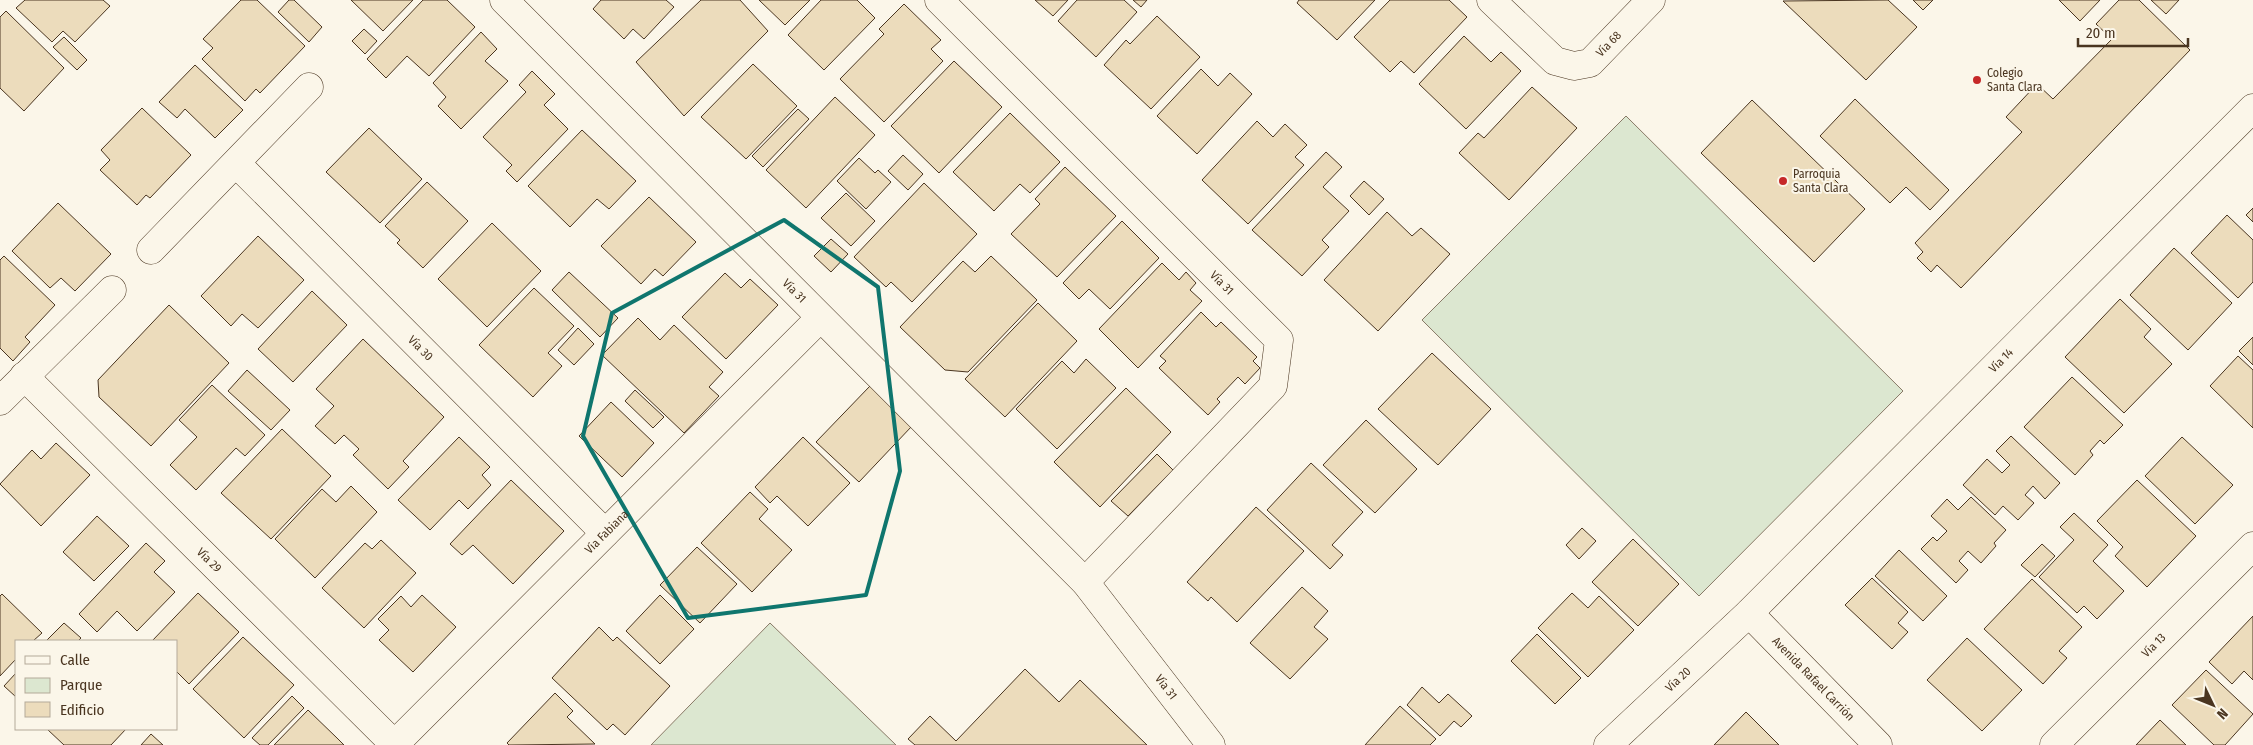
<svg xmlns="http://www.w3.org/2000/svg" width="2253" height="745" font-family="'Fira Sans Condensed',sans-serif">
	<rect width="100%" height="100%" fill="#fbf6e9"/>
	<!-- green -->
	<g fill="#dce7d0" stroke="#887966">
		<polygon points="1626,116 1903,391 1699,596 1422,320"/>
		<polygon points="770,623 896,745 651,745"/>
	</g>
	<!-- building -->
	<g fill="#ecdcbc" stroke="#4a3520">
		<polygon points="25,0 103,0 110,6 75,42 63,31 52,42 16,8"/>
		<polygon points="241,0 257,0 305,46 260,93 256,89 245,101 202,59 213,48 203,39"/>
		<polygon points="289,0 294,0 322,27 309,42 278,12"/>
		<polygon points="351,0 413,0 383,31"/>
		<polygon points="423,0 447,0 475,27 429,76 407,56 386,78 367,59"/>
		<polygon points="601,0 666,0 674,7 644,39 633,29 624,39 593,9"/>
		<polygon points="701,0 740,0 768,31 684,116 636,62"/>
		<polygon points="759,0 810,0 785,25"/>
		<polygon points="821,0 857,0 875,18 824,70 788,35"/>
		<polygon points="1035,0 1068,0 1053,16"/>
		<polygon points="1077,0 1124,0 1137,12 1096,57 1058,21"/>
		<polygon points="1133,0 1147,0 1141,7"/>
		<polygon points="1299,0 1375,0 1337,40 1297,3"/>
		<polygon points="1390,0 1449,0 1467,17 1414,73 1401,61 1390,72 1354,37"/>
		<polygon points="1888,0 1917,27 1866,80 1783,1"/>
		<polygon points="1913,0 1933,0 1923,10"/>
		<polygon points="2059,0 2100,0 2080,21"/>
		<polygon points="2119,0 2139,0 2190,50 1961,288 1937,265 1931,272 1917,258 1923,252 1915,243 2022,132 2006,117 2037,84 2053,99 2112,39 2096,24"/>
		<polygon points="2151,0 2179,0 2166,14"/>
		<polygon points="904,4 941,40 931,49 943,61 884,122 840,79 884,34 879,29"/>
		<polygon points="6,11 64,68 24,111 0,88 0,17"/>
		<polygon points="1157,16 1200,57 1151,109 1104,65 1126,40 1130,44"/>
		<polygon points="364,29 377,41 365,54 352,41"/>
		<polygon points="481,32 497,49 485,61 508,81 461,129 438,106 446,97 433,83"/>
		<polygon points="1464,36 1491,62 1501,52 1521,71 1466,129 1419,84"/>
		<polygon points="64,37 87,60 77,70 53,47"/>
		<polygon points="954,61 1002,107 939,173 891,126"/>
		<polygon points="753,64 797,106 746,159 701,117"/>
		<polygon points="195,65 243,110 215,138 185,109 177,118 159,102"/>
		<polygon points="1201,69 1218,86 1230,73 1252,94 1197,154 1157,116"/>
		<polygon points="532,71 555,94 544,105 568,129 517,182 506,171 512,165 483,137 526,92 519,85"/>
		<polygon points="1532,87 1577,128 1509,200 1459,153 1478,133 1484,138"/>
		<polygon points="835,97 875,135 806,208 766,170"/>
		<polygon points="1855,99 1949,190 1930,210 1906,187 1890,203 1820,136"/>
		<polygon points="1752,100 1865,209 1814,262 1701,153"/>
		<polygon points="142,108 191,155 150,198 146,195 137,205 100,170 110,160 101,150"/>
		<polygon points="798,109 809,119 763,167 752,156"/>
		<polygon points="1010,113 1060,162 1030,193 1020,184 994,211 953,172"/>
		<polygon points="1257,121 1273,137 1285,124 1307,145 1295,157 1304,165 1248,224 1202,180"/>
		<polygon points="369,128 422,179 380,223 326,172"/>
		<polygon points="582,130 636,181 609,209 597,199 570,227 528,186"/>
		<polygon points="1326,152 1342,167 1323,187 1349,211 1322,240 1329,247 1302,276 1252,230"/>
		<polygon points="903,155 923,174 908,190 888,171"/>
		<polygon points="859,158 875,173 878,170 891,182 866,209 837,181"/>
		<polygon points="1065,167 1116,216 1057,277 1011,234 1040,204 1035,199"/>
		<polygon points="1364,181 1384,199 1369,215 1350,196"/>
		<polygon points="427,182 468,221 423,268 397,243 400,240 385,226"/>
		<polygon points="924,183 977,234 912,302 891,282 886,287 854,257"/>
		<polygon points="846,193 875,221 851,246 821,218"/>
		<polygon points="649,197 696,242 663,276 655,269 641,284 601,246"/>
		<polygon points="58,203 111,254 75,291 61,278 50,288 12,251"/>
		<polygon points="2253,208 2253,222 2246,215"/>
		<polygon points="1387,212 1412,236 1421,228 1450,254 1378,331 1324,280"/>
		<polygon points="2227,215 2253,240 2253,282 2238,298 2191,253"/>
		<polygon points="1122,221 1159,258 1110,309 1089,289 1079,299 1063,283"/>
		<polygon points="492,223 541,271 487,327 438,279"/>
		<polygon points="258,236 304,280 258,328 242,314 231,326 201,296"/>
		<polygon points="831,239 848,254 831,272 814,256"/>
		<polygon points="2174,248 2232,303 2188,350 2130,295"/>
		<polygon points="4,256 55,305 25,337 30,342 13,361 0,348 0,260"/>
		<polygon points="991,256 1037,300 968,372 945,370 900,327 963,261 975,272"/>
		<polygon points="1162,263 1179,280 1186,272 1196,283 1190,290 1202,301 1138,368 1099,329"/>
		<polygon points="569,272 618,318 600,337 552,290"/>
		<polygon points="725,273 741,288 750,279 778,305 726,359 682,317"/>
		<polygon points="534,288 574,326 548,353 562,366 533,397 479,345"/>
		<polygon points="312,291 347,325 293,382 258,349"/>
		<polygon points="2120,299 2151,329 2144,337 2172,364 2124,413 2065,357"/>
		<polygon points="1038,303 1077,341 1005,417 965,379"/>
		<polygon points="169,305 229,363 151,446 99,397 98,380"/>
		<polygon points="1201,312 1216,327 1221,322 1257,357 1253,361 1260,368 1245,384 1238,377 1217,399 1220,402 1208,415 1159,368 1166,361 1160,356"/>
		<polygon points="638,318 660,340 674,325 723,372 709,387 719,396 684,433 602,355"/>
		<polygon points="578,328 594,344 574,365 558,350"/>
		<polygon points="2253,337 2253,365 2239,351"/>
		<polygon points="363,339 444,417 403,461 409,467 388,489 353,455 359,449 344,435 335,444 315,426 334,406 316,389"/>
		<polygon points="1432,353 1491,409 1438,465 1378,409"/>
		<polygon points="2238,356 2253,370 2253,428 2210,386"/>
		<polygon points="1086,359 1116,388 1057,449 1016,409 1062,361 1074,373"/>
		<polygon points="247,370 290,410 271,430 228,391"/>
		<polygon points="2072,377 2123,425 2104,444 2100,440 2090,451 2093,455 2075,475 2024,427"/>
		<polygon points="212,385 265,435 245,456 236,448 196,490 170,465 197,437 179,420"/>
		<polygon points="870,386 912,426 859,482 816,442"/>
		<polygon points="1126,388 1171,432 1100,507 1054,462"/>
		<polygon points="635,390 664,417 653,428 625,401"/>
		<polygon points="611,402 654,443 622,477 579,436"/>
		<polygon points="1366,420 1417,469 1375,513 1323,465"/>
		<polygon points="282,429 331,476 271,539 221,493"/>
		<polygon points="2011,436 2060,483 2045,499 2033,486 2025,495 2034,503 2018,520 2003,506 1995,515 1963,485 1987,459 2002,473 2010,465 1996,451"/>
		<polygon points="459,437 490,467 482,475 491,485 468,509 459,500 430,530 398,500"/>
		<polygon points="803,437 850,483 808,526 777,496 770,503 755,487"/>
		<polygon points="2182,437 2233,485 2195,524 2145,476"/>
		<polygon points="56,443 90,475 41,526 0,484 32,450 41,459"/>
		<polygon points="1157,454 1173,470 1128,516 1111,501"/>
		<polygon points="1311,463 1363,512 1332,545 1343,555 1330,569 1267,510"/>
		<polygon points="511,480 564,531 513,584 473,545 462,555 450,544"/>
		<polygon points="2137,480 2196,536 2147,587 2115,556 2123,547 2097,521"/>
		<polygon points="351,486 377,512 315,578 275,539 322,489 336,502"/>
		<polygon points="750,492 768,509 759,519 792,550 752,592 701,543"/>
		<polygon points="1971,497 2006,530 1994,543 1996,546 1981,563 1968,551 1959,561 1968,570 1956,583 1921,549 1933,537 1937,541 1947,531 1931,516 1947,499 1958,510"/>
		<polygon points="1256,507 1304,551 1237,622 1211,597 1208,601 1187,582"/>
		<polygon points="2074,513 2108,545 2093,561 2124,591 2097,619 2084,606 2077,613 2039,577 2074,540 2060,527"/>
		<polygon points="97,516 129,546 94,581 63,552"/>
		<polygon points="1582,528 1596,541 1579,559 1566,545"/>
		<polygon points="1633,539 1679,584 1638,626 1592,582"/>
		<polygon points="381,540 416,573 364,628 322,588 365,543 372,549"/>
		<polygon points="146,543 165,561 154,572 175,592 137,631 117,611 97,632 79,614"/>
		<polygon points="2042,544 2055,556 2035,577 2021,565"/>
		<polygon points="697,547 737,584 700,623 660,585"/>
		<polygon points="1899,550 1947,596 1923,621 1875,576"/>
		<polygon points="1872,578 1908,612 1898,623 1908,632 1892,649 1845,605"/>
		<polygon points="2032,579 2082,627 2059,651 2067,658 2043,684 1984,629"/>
		<polygon points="1302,587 1328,611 1314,627 1328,639 1290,679 1250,643"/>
		<polygon points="198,593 239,632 189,684 176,671 176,641 152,641"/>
		<polygon points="1572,593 1588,608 1599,596 1634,630 1588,677 1538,628"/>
		<polygon points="2,594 42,633 33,641 16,641 16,659 0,676 0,596"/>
		<polygon points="422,595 456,627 413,672 379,640 389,630 378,619 401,596 411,607"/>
		<polygon points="660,595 694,629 660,664 626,631"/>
		<polygon points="2253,616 2253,680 2244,671 2232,684 2209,662"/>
		<polygon points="64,623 81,638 78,641 46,641"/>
		<polygon points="599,627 613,641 617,637 670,686 625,735 613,724 607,730 552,678"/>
		<polygon points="1537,634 1581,678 1555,704 1511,661"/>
		<polygon points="243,637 294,685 244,738 193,689"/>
		<polygon points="1967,638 2022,690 1982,731 1927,680"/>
		<polygon points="1025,669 1059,702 1080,680 1147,745 915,745 908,739 930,716 956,741"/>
		<polygon points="2206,670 2253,714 2225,745 2214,745 2172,705"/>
		<polygon points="16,673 16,697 4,686"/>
		<polygon points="1422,687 1439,703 1448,694 1472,716 1461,727 1454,721 1440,736 1407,705"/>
		<polygon points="555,693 573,711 567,717 595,744 509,745 507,743"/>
		<polygon points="292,696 304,708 268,745 260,745 252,738"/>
		<polygon points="1400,706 1436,739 1430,745 1365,745"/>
		<polygon points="308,710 337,738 344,745 274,745"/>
		<polygon points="1746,712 1779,745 1714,745"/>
		<polygon points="2160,720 2186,745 2136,745"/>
		<polygon points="47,729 126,729 111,745 64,745"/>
		<polygon points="151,734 163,745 141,745"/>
	</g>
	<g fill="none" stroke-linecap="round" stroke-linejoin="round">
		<defs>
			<g id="minor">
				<path id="s1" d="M504 0 1085 582 1211 745"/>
				<path id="s2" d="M939 0 1279 340 1273 386 1085 582"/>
				<path id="s3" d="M1491 0 1555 61 1574 66 1590 63 1651 0"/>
				<path id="s4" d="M237 164 605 533"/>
				<polyline points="151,250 309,87"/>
				<path id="s5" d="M24 376 395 745"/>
				<polyline points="0,401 112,290"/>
				<path id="s6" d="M1749 613 1878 745"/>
				<path id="s7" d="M394 745 820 318"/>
				<path id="s8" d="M1608 745 1749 613 2253 108"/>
				<path id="s9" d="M2054 745 2253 546"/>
			</g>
		</defs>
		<!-- minor casing -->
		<use href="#minor" stroke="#4a3520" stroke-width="29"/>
		<!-- minor -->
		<use href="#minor" stroke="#fbf6e9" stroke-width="28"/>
	</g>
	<!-- marked area -->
	<path fill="none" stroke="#0f766e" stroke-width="4" stroke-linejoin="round" d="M784 220 878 287 900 471 866 595 688 618 583 436 612 313Z"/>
	<!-- markers -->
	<g fill="#c62828" stroke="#fbf6e9" stroke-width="2">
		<circle cx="1977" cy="80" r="5"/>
		<circle cx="1783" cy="181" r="5"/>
	</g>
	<g text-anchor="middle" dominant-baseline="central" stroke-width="4" stroke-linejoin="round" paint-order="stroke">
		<!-- street labels -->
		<g font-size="12" fill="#4a3520" stroke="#fbf6e9">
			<text stroke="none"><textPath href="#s3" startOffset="151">Vía 68</textPath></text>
			<text stroke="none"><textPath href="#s2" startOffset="400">Vía 31</textPath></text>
			<text stroke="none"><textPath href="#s1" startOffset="411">Vía 31</textPath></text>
			<text stroke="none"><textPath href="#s4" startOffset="260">Vía 30</textPath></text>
			<text stroke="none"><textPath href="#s8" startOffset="550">Vía 14</textPath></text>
			<text stroke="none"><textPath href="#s7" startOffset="301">Vía Fabiana</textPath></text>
			<text stroke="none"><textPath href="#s5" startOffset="261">Vía 29</textPath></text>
			<text stroke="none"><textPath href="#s9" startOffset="141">Vía 13</textPath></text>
			<text stroke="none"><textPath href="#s8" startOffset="96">Vía 20</textPath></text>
			<text stroke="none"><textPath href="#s6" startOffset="92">Avenida Rafael Carrión</textPath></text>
			<text stroke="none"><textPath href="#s1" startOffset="955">Vía 31</textPath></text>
		</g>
		<!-- poi labels -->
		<g font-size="12" fill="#4a3520" stroke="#fbf6e9" text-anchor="start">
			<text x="1987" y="73">Colegio<tspan x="1987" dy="14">Santa Clara</tspan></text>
			<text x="1793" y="174">Parroquia<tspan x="1793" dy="14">Santa Clara</tspan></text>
		</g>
	</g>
	<!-- legend -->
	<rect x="15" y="640" width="162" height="90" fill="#fbf6e9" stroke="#b4a999"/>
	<rect x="25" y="656" width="25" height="8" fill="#fbf6e9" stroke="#b4a999"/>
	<text x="60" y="665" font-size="15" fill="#4a3520">Calle</text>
	<rect x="25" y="678" width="25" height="15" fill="#dce7d0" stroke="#b4a999"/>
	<text x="60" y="690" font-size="15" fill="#4a3520">Parque</text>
	<rect x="25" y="702" width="25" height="15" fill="#ecdcbc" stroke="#b4a999"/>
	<text x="60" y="715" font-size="15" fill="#4a3520">Edificio</text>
	<!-- north arrow -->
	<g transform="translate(2213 705) rotate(133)" stroke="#fbf6e9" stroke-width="4" paint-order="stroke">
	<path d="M0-4L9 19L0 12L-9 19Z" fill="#4a3520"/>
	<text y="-8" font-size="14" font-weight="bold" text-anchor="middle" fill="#4a3520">N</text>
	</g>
	<!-- scale -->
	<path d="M2078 38v8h110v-8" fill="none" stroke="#4a3520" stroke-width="2.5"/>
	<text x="2086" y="38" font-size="15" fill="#4a3520" stroke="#fbf6e9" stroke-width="4" paint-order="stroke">20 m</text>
</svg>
